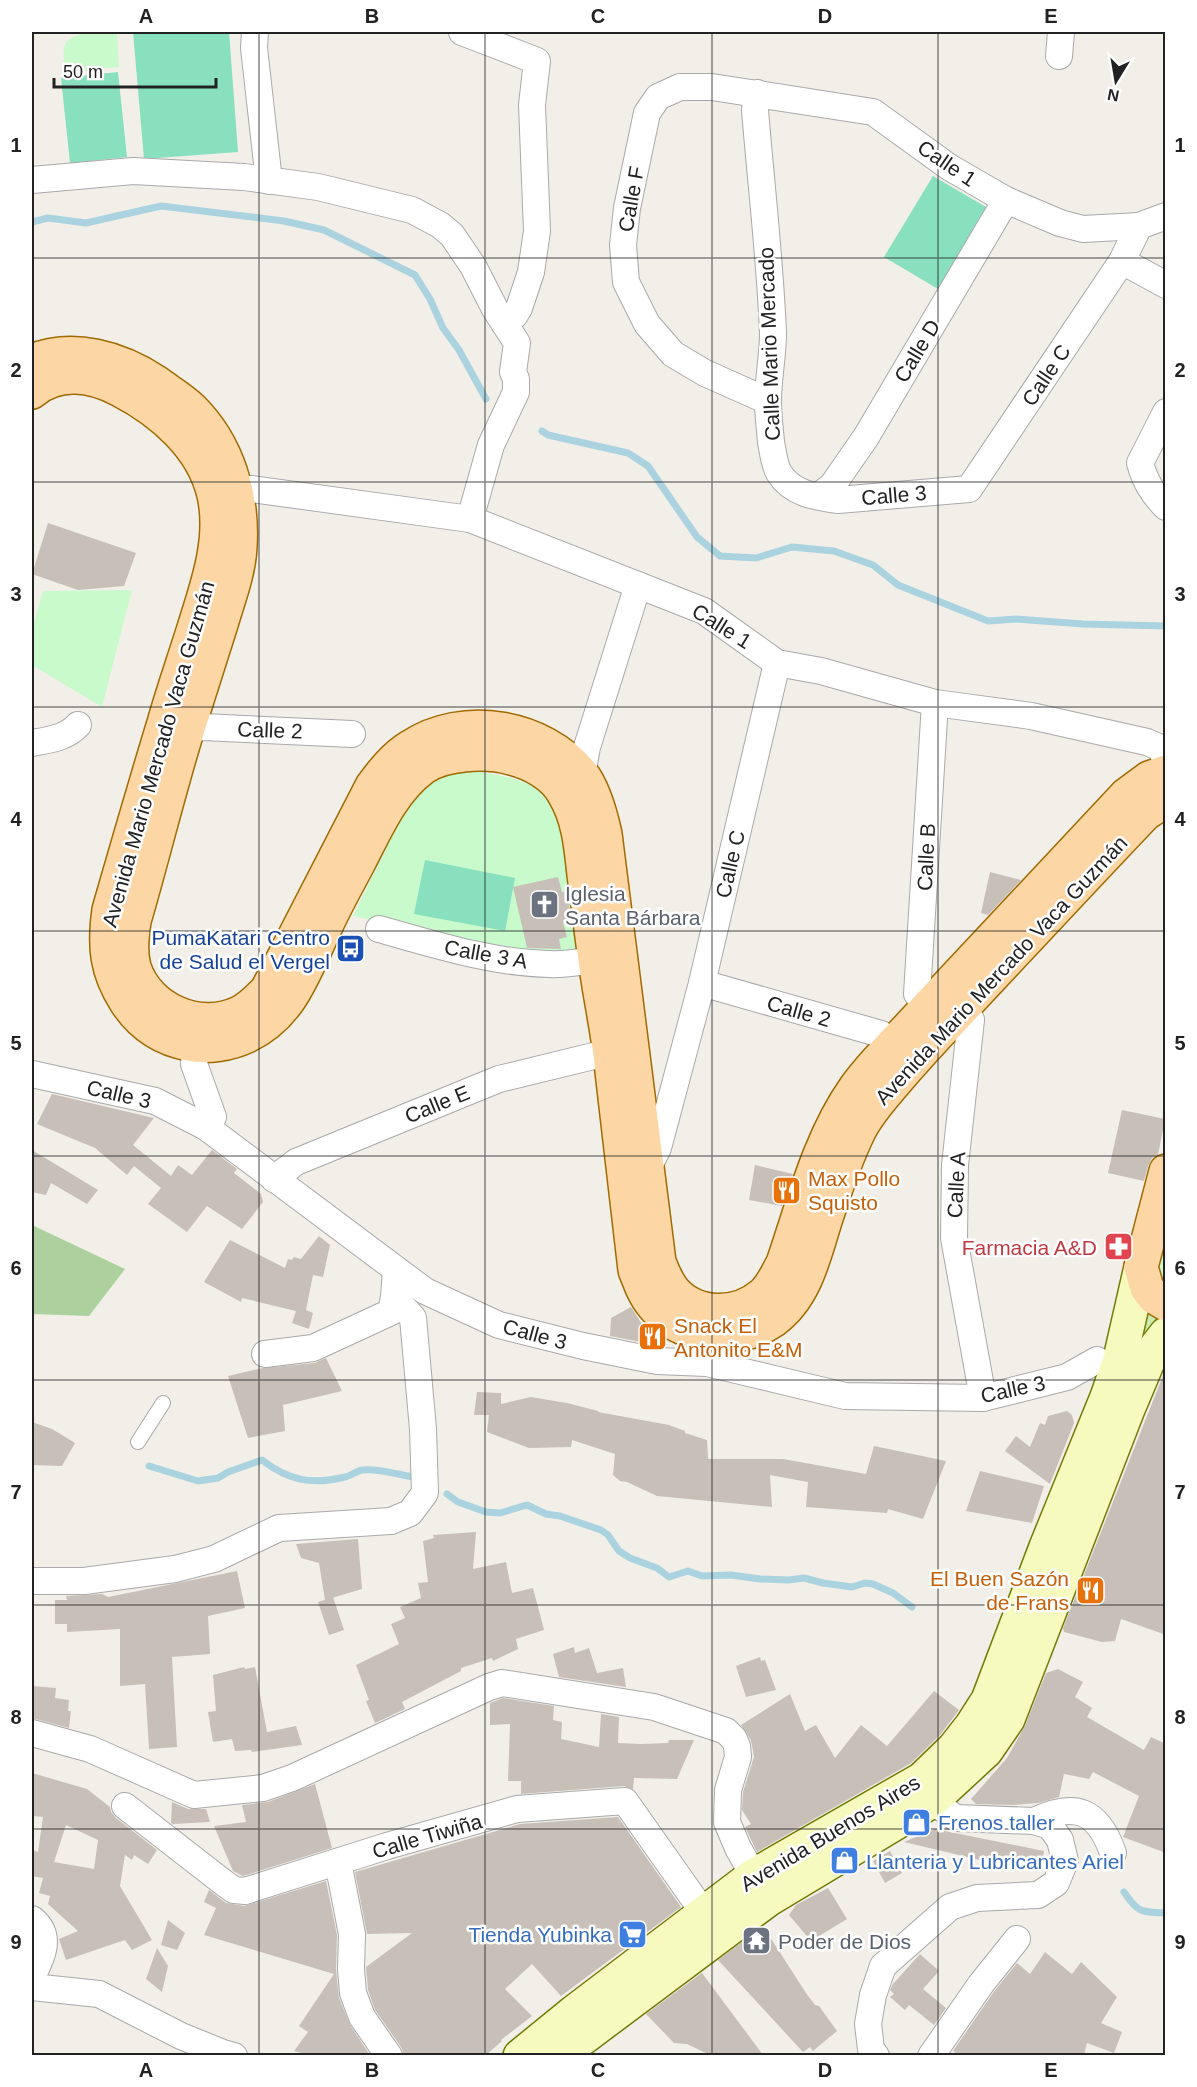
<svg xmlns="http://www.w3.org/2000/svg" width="1197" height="2087" font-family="Arial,sans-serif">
	<rect width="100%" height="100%" fill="#f2efe9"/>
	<!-- grass -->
	<polygon fill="#cdebb0" points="1142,1305 1163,1317 1136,1362"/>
	<!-- forest -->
	<polygon fill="#add19e" points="32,1225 125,1269 89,1316 32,1314"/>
	<!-- park -->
	<g fill="#c8facc">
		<path d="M88 32H117L119 67 64 71C64 44 59 40 88 32Z"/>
		<polygon points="132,590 102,707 32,665 32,631 43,591"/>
		<path d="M455 769C486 773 532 776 554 802 565 814 577 916 580 939L576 952 510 951 353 916 400 820 428 784Z"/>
		<path d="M1165 1253V1288C1157 1273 1154 1267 1165 1253Z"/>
	</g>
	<!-- pitch -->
	<g fill="#88e0be">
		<polygon points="133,32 229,32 238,152 144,159"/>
		<polygon points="118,72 127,157 70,163 61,78"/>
		<polygon points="933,176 986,207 938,289 884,257"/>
		<polygon points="425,860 515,878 505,931 414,914"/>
	</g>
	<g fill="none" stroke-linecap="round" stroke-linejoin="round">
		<!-- stream -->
		<g stroke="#aad3df" stroke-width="7">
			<polyline points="32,222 48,218 86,223 161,206 284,221 324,230 415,275 430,299 443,328 459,350 486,399"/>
			<polyline points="542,431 548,435 628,453 648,466 697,537 720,556 756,558 792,547 834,551 873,565 898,585 988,621 1016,619 1083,624 1166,626"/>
			<path d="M149 1466 198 1481 218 1478 228 1472 262 1460C289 1481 312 1485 345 1477 351 1476 356 1471 362 1470 377 1468 397 1474 412 1477"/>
			<polyline points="447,1494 458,1502 486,1512 500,1513 527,1505 546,1514 560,1516 601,1530 608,1535 619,1551 630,1558 657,1568 669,1577 688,1571 702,1576 731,1575 760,1579 789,1580 804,1578 823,1583 852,1587 865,1583 873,1584 893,1593 912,1607"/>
			<path d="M1124 1892C1138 1913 1141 1912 1166 1913"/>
		</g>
	</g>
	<!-- building -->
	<g fill="#c7bfb8" fill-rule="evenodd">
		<polygon points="48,523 136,553 124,586 78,590 32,574"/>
		<polygon points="990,872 1021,880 988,915 981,913"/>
		<polygon points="558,877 562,892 567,891 571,920 563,922 567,937 559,939 561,949 527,948 513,887"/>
		<polygon points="52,1094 154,1118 133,1145 171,1176 178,1165 192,1175 212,1150 237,1169 234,1173 261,1194 263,1202 242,1229 207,1206 187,1232 148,1204 161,1188 134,1166 127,1175 95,1148 37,1124"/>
		<polygon points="1122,1110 1165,1119 1158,1155 1152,1158 1148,1166 1144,1181 1108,1173"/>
		<polygon points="32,1150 98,1190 87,1204 51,1183 46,1195 32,1192"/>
		<polygon points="755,1165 793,1174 782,1206 749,1200"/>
		<polygon points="319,1236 330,1245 323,1277 313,1275 306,1310 313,1313 309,1329 292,1323 296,1311 242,1298 241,1302 204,1282 230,1240 285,1268 288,1259 292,1260 294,1257 301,1259"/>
		<polygon points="631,1307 645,1329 668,1345 646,1343 610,1336 611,1318"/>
		<polygon points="326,1358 342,1391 283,1405 285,1431 248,1438 228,1376 263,1368 315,1363"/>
		<polygon points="1166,1368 1166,1635 1121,1619 1115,1641 1102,1642 1064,1632 1063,1628"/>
		<polygon points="477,1392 501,1393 501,1404 531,1397 567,1403 598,1411 598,1412 669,1425 685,1431 685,1433 707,1440 708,1459 783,1459 866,1474 874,1446 946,1461 923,1519 888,1509 887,1513 806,1507 808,1482 770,1475 772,1507 657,1496 627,1482 620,1481 613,1475 615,1454 572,1440 571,1447 529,1448 487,1432 489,1415 474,1415"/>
		<polygon points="1067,1411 1072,1415 1074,1423 1050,1484 1005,1451 1016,1436 1030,1447 1040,1423 1045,1425 1048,1416"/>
		<polygon points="32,1422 52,1429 75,1443 62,1466 32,1465"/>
		<polygon points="980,1471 1044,1486 1032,1523 966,1511"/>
		<polygon points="476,1532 473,1569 506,1562 512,1593 533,1588 544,1630 516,1639 518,1649 493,1661 492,1658 461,1668 461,1671 402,1702 405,1709 375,1723 366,1701 369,1700 356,1665 399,1644 391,1624 405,1618 400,1607 421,1598 418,1583 428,1582 423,1541 434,1538 433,1535"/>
		<polygon points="358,1539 362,1589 325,1600 319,1563 301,1558 296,1544"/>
		<polygon points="237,1571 245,1608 208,1616 210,1654 172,1657 177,1747 149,1749 145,1684 120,1686 120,1629 67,1632 67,1624 55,1624 55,1600 67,1600 66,1596 102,1594 108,1597"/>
		<polygon points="333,1597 344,1630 329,1635 318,1602"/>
		<polygon points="574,1647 575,1653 589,1648 597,1673 623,1668 626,1687 559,1677 553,1654"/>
		<polygon points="760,1657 761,1661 765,1660 776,1690 746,1697 736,1666"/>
		<polygon points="244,1667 245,1669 255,1667 267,1732 296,1726 302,1745 252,1752 251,1750 235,1751 232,1739 213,1742 208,1712 216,1711 213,1675"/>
		<polygon points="1058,1669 1083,1682 1075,1697 1092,1708 1087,1717 1144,1750 1151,1737 1166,1744 1166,1853 1123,1837 1139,1796 1093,1772 1089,1779 1064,1774 1059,1797 1038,1803 1013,1805 976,1804 971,1799 1007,1758 1025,1726 1046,1673"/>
		<polygon points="32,1686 56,1688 55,1698 69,1700 68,1711 71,1711 69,1728 32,1718"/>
		<polygon points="934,1691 959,1710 940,1735 911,1763 757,1852 745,1827 751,1824 742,1810 743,1792 754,1757 751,1740 741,1725 790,1694 805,1731 816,1725 835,1758 861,1725 887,1746"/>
		<polygon points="503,1698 554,1706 553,1720 562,1722 561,1739 599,1747 601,1714 619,1717 618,1743 641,1744 668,1743 669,1740 694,1740 677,1779 634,1778 633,1789 624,1786 521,1794 521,1781 508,1781 510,1724 490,1725 490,1703"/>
		<path d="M32 1773 87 1789 110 1807 111 1812 116 1818 157 1850 148 1864 134 1855 132 1860 125 1855 120 1886 152 1940 132 1950 125 1940 66 1960 59 1939 78 1931 48 1904 50 1896 39 1893 43 1878 32 1876V1850L38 1852 43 1817 32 1816ZM66 1825 98 1840 94 1869 54 1862Z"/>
		<polygon points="315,1784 332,1848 243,1876 233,1871 214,1826 246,1822 242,1805 268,1802"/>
		<polygon points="172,1802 188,1809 206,1809 210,1822 173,1824 171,1823"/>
		<polygon points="618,1817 681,1907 561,1996 532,1964 505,1989 532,2016 501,2040 502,2041 486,2055 404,2055 401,2047 375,2010 368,1990 366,1967 412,1933 367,1934 355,1872 520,1824"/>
		<polygon points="935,1829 1044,1851 1043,1858 980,1860 904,1842"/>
		<polygon points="890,1851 902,1873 885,1883 873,1861"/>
		<polygon points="326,1881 337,1935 336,1970 339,1998 350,2025 370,2055 309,2055 294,2051 308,2032 299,2026 334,1974 204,1935 216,1908 204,1902 209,1890 226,1903 244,1906"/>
		<polygon points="828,1888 847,1919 811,1941 789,1915 796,1905"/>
		<polygon points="168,1920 185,1933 177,1950 161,1945"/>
		<polygon points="760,1929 766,1931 806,1993 815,2005 819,2006 837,2031 813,2051 810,2047 803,2052 718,1960"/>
		<polygon points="157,1948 168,1966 162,1992 146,1979"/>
		<polygon points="1045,1952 1072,1974 1081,1962 1117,1997 1101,2023 1122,2032 1114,2053 1087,2043 1084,2055 959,2055 953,2051 993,1993 1017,1963 1030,1974"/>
		<polygon points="920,1954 939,1971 923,1989 946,2008 934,2025 909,2005 905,2010 890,1997 894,1994 890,1990 893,1984"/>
		<polygon points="702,1973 763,2055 710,2055 687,2044 674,2043 646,2014"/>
	</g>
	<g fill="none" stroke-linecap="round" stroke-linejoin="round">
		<defs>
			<polyline id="lane" points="138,1442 163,1403"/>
			<g id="street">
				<polyline points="255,32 254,48 269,181"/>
				<polyline points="462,32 537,61 532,105 537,231 531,272 519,308 514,316 504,323"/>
				<polyline points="1059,56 1061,32"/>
				<path d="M757 93 755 110C761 184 770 259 773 333 773 356 768 379 768 401 768 415 770 429 771 442 773 452 774 464 779 473 792 494 816 497 838 500L969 489 1122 261 1139 226 1166 216"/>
				<polyline points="32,180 133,171 244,177 318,187 412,210 440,225 452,235 473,266 495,309 517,343 513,372 516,379 516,392 491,445 470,519"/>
				<polyline points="1122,261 1166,285"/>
				<polyline points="768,401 705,373 673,354 647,324 626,282 623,245 627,208 647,113 658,97 680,87 712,87 873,112 949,167 1006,200 1060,223 1083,229 1139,226"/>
				<path d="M1166 412 1140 463C1145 481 1152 493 1166 507"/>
				<polyline points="237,490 252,489 470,519 704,611 777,663 821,671 935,703 1031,716 1147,742 1161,748 1166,762"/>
				<polyline points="820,495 832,486 866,437 1006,200"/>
				<polyline points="188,729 203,727 352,734"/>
				<path d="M32 743C49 740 66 738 78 725"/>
				<polyline points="582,775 587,747 638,585"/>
				<path d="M379 929C433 944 492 963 549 964 564 965 580 962 595 960"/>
				<polyline points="702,983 881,1034 895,1042"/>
				<polyline points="929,1007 917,994 935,703"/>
				<polyline points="959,1011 971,1020 955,1165 954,1238 983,1398"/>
				<polyline points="196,1046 194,1064 213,1117 206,1127"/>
				<polyline points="32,1074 155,1101 206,1127 425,1291 499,1325 583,1346 657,1361 707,1363 845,1396 983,1398 1067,1377 1097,1360"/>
				<polyline points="648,1168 658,1148 702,983 777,663"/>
				<polyline points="274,1179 296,1162 499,1079 610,1052"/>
				<polyline points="265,1354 313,1348 391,1312 394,1297"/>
				<polyline points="32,1581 84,1581 175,1569 214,1559 279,1528 391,1521 410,1513 425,1493 423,1429 413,1318 394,1297 396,1270"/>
				<polyline points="32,1733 90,1749 194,1795 263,1788 292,1778 489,1687 502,1683 654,1707 726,1731 734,1739 737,1746 738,1757 728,1790 727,1822 738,1848 763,1892"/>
				<polyline points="125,1806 224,1883 234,1890 245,1891 387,1846 517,1809 625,1801 704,1913"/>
				<path d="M1034 1821C1075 1801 1098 1810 1113 1853"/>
				<polyline points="338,1862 352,1934 351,1969 353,1993 362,2017 389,2056"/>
				<path d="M32 1919C53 1936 42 1957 32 1977"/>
				<polyline points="32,1987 99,1994 181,2036 223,2053 234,2056"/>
				<polyline points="876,2056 871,2049 868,2024 873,1995 883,1966 950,1907 977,1898 1038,1895 1056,1883 1065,1861 1060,1840 1050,1826 1034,1821 956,1818 932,1801"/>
				<polyline points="931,2056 981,1984 1017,1939"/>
			</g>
			<g id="secondary">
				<polyline points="520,2056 574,2012 753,1876 922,1779 954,1748 972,1725 988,1700 1046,1547 1107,1397 1120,1359 1141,1267"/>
				<polyline points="559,2056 769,1899 932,1801 986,1751 1008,1719 1128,1409 1152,1352 1166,1334"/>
			</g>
			<g id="primary">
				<path d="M32 361C73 344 120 358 156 382 168 391 182 399 192 409 228 445 243 496 240 546 239 572 229 597 222 621 211 655 200 690 189 725 169 789 153 856 134 921 132 936 130 952 134 967 147 1009 199 1032 239 1013 250 1008 258 999 267 990L372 786C383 771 394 757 410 747 463 712 542 725 582 774 593 788 601 816 605 834L659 1262C663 1273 667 1282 674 1291 697 1317 738 1316 763 1294 772 1286 777 1274 783 1263 803 1205 819 1139 855 1088 862 1078 870 1069 878 1060L1126 795 1149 778 1166 772"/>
				<path d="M32 392C58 370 92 375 120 390 162 412 203 447 214 495 224 540 207 586 194 628 184 660 173 691 164 723 145 785 127 848 109 910 104 946 106 971 126 1002 141 1025 162 1039 189 1044 208 1048 230 1044 247 1036 293 1014 305 969 326 926 336 904 348 883 359 862 376 829 392 791 423 768 444 753 486 751 511 758 531 763 554 775 564 794 579 819 581 847 584 875 588 903 591 931 595 959 599 991 606 1022 610 1054 619 1126 626 1198 635 1270 641 1285 645 1298 657 1310 686 1340 739 1345 774 1320 808 1295 815 1250 828 1212 837 1184 846 1158 859 1131 867 1115 879 1101 891 1087 912 1062 935 1037 958 1013 1020 947 1082 880 1145 814L1166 800"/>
				<polyline points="1166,1171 1141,1267 1147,1288 1154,1297 1166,1304"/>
			</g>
		</defs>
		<!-- lane casing -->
		<use href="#lane" stroke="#a9a9a9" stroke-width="16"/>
		<!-- street casing -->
		<use href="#street" stroke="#a9a9a9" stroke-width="28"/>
		<!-- secondary casing -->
		<use href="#secondary" stroke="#707d05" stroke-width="36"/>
		<!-- primary casing -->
		<use href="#primary" stroke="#a06b00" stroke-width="36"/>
		<!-- lane -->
		<use href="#lane" stroke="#fff" stroke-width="14"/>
		<!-- street -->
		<use href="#street" stroke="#fff" stroke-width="26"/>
		<!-- secondary -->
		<use href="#secondary" stroke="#f7fabf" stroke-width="33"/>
		<!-- primary -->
		<use href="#primary" stroke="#fcd6a4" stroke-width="33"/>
	</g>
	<!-- grid -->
	<path fill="none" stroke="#222" stroke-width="1.5" stroke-opacity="0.55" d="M259 32V2056M485 32V2056M712 32V2056M938 32V2056M32 258H1166M32 482H1166M32 707H1166M32 931H1166M32 1156H1166M32 1380H1166M32 1605H1166M32 1829H1166"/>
	<!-- icons -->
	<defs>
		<symbol id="church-square" viewBox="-11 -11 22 22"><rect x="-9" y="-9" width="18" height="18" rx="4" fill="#6b7280" stroke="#fff"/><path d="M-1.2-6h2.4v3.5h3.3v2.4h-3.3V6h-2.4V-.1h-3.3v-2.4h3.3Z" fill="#fff"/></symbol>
		<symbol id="bus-square" viewBox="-11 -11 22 22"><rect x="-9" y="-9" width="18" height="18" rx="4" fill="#1a4fb4" stroke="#fff"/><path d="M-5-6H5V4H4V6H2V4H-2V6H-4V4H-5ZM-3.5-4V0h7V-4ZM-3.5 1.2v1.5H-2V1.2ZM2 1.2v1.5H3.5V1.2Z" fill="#fff"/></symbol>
		<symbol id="restaurant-square" viewBox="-11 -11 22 22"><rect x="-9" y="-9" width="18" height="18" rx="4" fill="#e8710a" stroke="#fff"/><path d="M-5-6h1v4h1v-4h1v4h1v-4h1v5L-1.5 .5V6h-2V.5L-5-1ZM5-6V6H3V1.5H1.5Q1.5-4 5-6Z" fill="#fff"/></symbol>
		<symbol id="pharmacy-square" viewBox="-11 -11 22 22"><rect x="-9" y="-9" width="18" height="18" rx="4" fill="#e0444e" stroke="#fff"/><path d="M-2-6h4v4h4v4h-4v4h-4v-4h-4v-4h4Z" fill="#fff"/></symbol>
		<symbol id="shop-square" viewBox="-11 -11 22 22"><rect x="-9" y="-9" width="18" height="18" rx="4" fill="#3f7fe0" stroke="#fff"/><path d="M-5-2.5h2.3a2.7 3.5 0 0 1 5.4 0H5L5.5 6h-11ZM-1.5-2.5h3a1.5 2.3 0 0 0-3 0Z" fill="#fff"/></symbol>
		<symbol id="supermarket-square" viewBox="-11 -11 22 22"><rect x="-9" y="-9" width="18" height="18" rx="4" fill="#3f7fe0" stroke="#fff"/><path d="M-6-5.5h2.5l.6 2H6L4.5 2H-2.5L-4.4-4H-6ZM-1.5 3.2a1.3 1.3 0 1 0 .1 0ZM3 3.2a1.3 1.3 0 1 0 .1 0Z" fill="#fff"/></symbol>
		<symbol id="temple-square" viewBox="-11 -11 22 22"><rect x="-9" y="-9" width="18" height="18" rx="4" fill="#6b7280" stroke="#fff"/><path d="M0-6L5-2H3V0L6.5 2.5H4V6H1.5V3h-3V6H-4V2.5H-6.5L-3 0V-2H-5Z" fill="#fff"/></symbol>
	</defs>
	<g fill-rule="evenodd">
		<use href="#church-square" x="528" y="888" width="33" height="33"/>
		<use href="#bus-square" x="334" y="932" width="33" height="33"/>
		<use href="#restaurant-square" x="770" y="1174" width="33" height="33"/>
		<use href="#pharmacy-square" x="1102" y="1230" width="33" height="33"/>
		<use href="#restaurant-square" x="636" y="1320" width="33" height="33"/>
		<use href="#restaurant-square" x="1074" y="1574" width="33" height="33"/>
		<use href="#shop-square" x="900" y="1806" width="33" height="33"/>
		<use href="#shop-square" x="828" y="1844" width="33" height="33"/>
		<use href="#supermarket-square" x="616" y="1918" width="33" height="33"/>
		<use href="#temple-square" x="740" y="1924" width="33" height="33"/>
	</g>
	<g text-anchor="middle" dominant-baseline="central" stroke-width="5" stroke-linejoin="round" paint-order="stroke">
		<!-- street labels -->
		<g font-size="21" fill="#222" stroke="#fff">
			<text transform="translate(947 163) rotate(34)">Calle 1</text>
			<text transform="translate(631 199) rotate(-80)">Calle F</text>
			<text transform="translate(769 344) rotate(-92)">Calle Mario Mercado</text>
			<text transform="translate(917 351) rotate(-59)">Calle D</text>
			<text transform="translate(1046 375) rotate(-56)">Calle C</text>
			<text transform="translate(894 495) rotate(-5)">Calle 3</text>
			<text transform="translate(722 626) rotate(32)">Calle 1</text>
			<text transform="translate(270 730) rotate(2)">Calle 2</text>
			<text transform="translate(158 754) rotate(-74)">Avenida Mario Mercado Vaca Guzmán</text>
			<text transform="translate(926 857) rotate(-87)">Calle B</text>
			<text transform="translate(730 864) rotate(-77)">Calle C</text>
			<text transform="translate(486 954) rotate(10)">Calle 3 A</text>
			<text transform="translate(1001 970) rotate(-47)">Avenida Mario Mercado Vaca Guzmán</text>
			<text transform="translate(799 1011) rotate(16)">Calle 2</text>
			<text transform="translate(119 1094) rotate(13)">Calle 3</text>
			<text transform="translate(437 1104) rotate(-22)">Calle E</text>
			<text transform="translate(956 1185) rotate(-87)">Calle A</text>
			<text transform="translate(535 1334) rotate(15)">Calle 3</text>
			<text transform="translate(1013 1389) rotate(-12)">Calle 3</text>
			<text transform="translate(830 1833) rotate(-31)">Avenida Buenos Aires</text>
			<text transform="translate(427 1836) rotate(-16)">Calle Tiwiña</text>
		</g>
		<!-- worship labels -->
		<g font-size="21" fill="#5b616d" stroke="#fff" text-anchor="start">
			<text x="565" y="893">Iglesia<tspan x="565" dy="24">Santa Bárbara</tspan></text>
			<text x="778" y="1941">Poder de Dios</text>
		</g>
		<!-- transit labels -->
		<g font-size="21" fill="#164399" stroke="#fff" text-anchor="end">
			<text x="330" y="937">PumaKatari Centro<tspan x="330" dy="24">de Salud el Vergel</tspan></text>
		</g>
		<!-- food labels -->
		<g font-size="21" fill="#c56008" stroke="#fff" text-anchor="start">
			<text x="808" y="1178">Max Pollo<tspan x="808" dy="24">Squisto</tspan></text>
			<text x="674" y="1325">Snack El<tspan x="674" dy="24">Antonito E&amp;M</tspan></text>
			<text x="1069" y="1578" text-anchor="end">El Buen Sazón<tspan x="1069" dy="24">de Frans</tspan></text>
		</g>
		<!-- health labels -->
		<g font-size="21" fill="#be3a42" stroke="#fff" text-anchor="end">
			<text x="1097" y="1247">Farmacia A&amp;D</text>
		</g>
		<!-- shop labels -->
		<g font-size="21" fill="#366cbe" stroke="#fff" text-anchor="start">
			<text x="938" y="1822">Frenos taller</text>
			<text x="866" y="1861">Llanteria y Lubricantes Ariel</text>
			<text x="612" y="1934" text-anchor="end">Tienda Yubinka</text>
		</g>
	</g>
	<!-- border -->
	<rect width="1197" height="2087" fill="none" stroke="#ffffff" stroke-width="66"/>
	<!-- north arrow -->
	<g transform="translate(1116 81) rotate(191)" stroke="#ffffff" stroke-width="4.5" paint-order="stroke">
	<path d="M0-4.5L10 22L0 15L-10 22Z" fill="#222222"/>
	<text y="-9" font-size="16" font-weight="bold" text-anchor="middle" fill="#222222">N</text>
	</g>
	<!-- scale -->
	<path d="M54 78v9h162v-9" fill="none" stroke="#222222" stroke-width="3"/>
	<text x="63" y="78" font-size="18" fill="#222222" stroke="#ffffff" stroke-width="4.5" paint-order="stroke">50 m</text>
	<rect x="33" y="33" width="1131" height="2021" fill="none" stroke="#222" stroke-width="2"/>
	<g font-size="20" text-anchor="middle" font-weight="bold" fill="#222">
		<text x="146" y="23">A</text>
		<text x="372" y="23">B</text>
		<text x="598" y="23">C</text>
		<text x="825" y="23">D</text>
		<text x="1051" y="23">E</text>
		<text x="16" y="152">1</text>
		<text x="1180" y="152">1</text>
		<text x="16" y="377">2</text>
		<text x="1180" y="377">2</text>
		<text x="16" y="601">3</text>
		<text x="1180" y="601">3</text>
		<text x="16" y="826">4</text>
		<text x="1180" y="826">4</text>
		<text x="16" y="1050">5</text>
		<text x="1180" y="1050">5</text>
		<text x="16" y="1275">6</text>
		<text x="1180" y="1275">6</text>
		<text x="16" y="1499">7</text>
		<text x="1180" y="1499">7</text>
		<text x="16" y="1724">8</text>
		<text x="1180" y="1724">8</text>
		<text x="16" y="1949">9</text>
		<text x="1180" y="1949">9</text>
		<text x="146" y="2077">A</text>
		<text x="372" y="2077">B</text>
		<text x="598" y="2077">C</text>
		<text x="825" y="2077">D</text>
		<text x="1051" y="2077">E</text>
	</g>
</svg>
